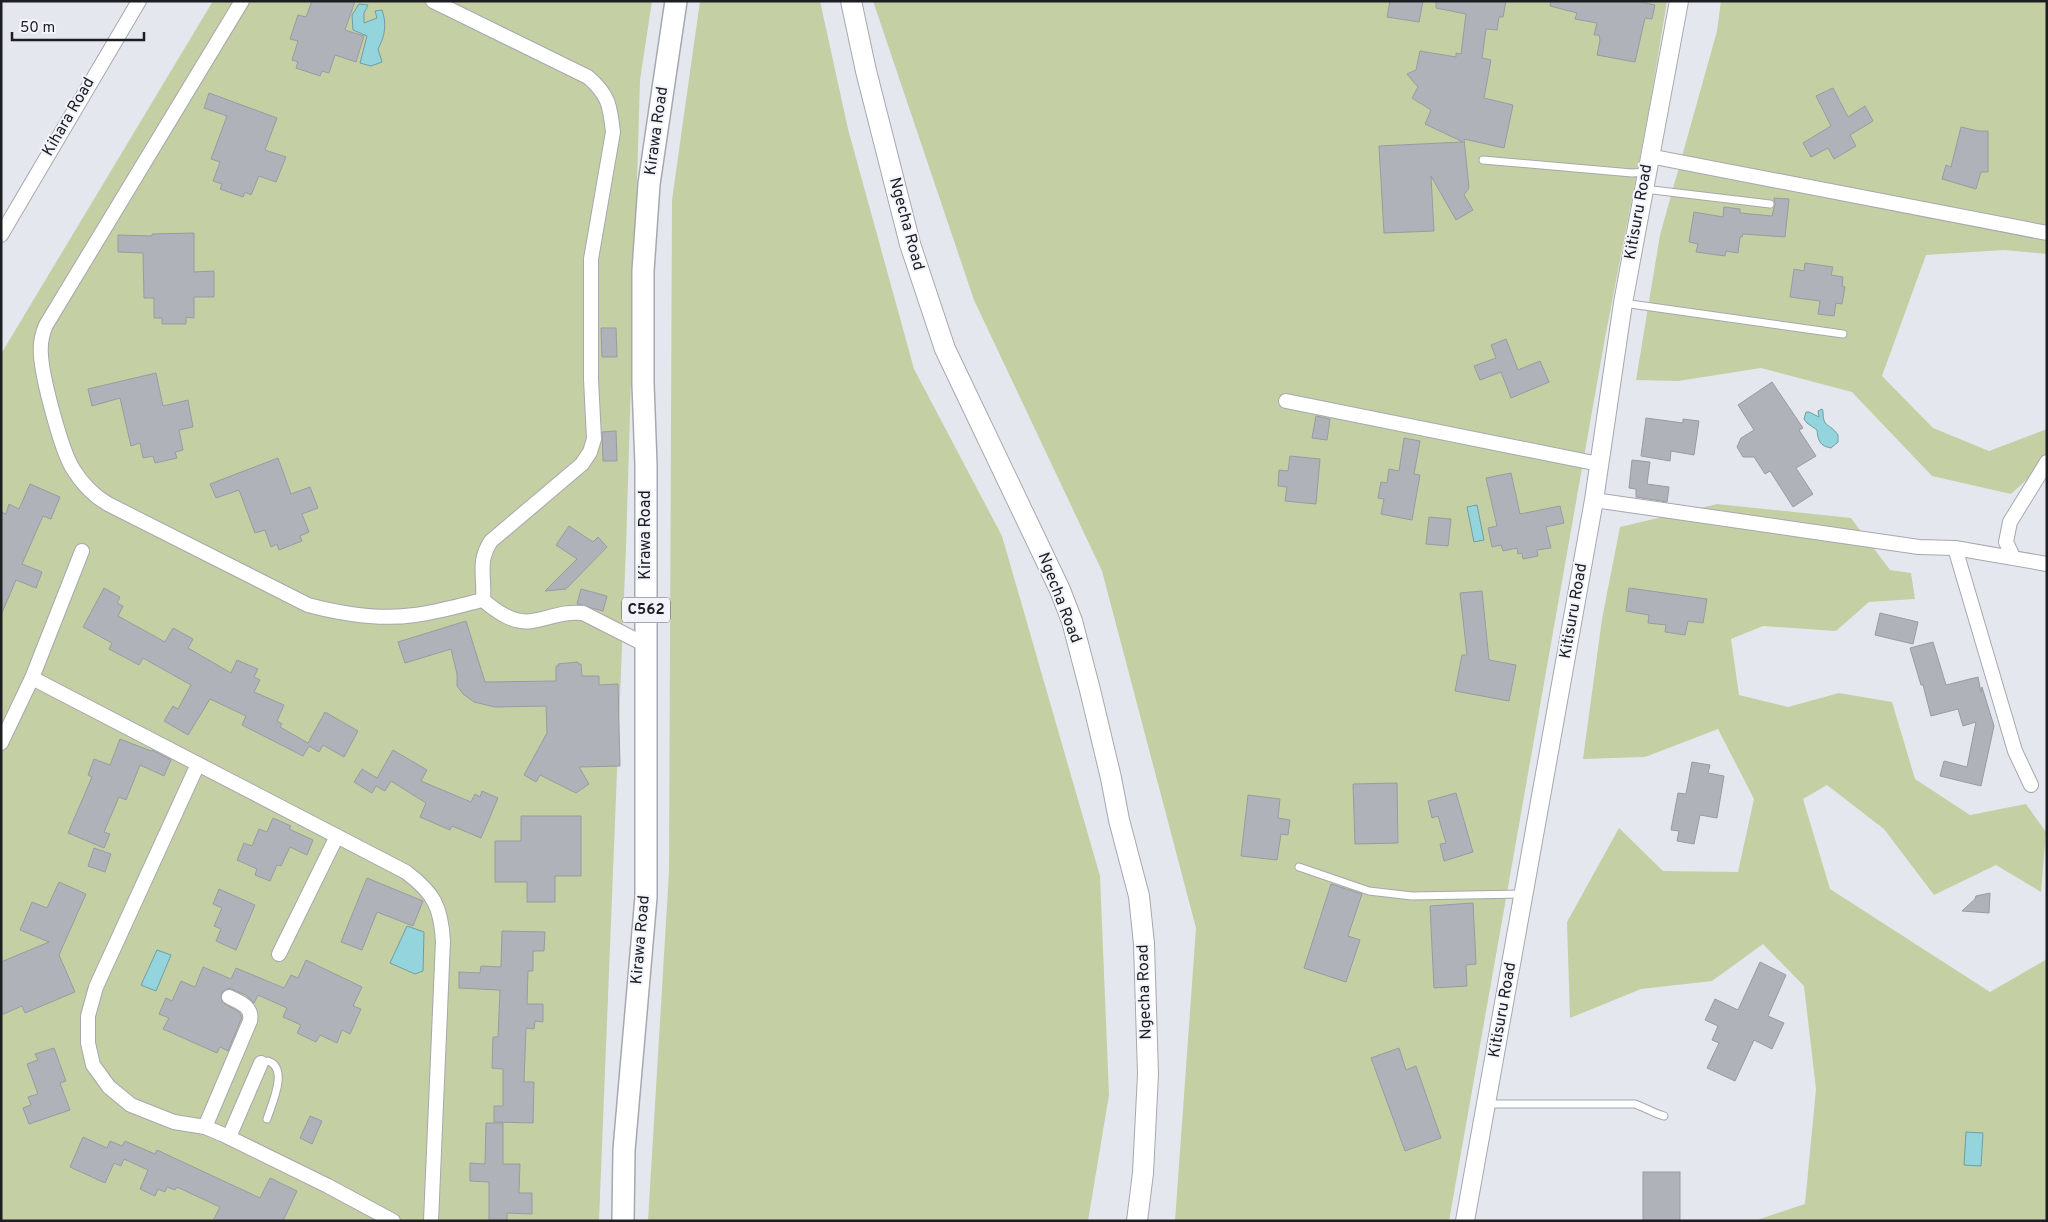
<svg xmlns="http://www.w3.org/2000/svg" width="2048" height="1222" font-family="Overpass,sans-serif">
	<rect width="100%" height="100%" fill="#e5e7ef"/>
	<!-- green -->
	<g fill="#c4cfa3">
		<polygon points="213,1 652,1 640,80 626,548 599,1221 1,1221 1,354"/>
		<polygon points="700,1 820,1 848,129 914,369 1002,536 1100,876 1109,1095 1088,1221 648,1221 669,872 672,200"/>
		<polygon points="873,1 1667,1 1649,110 1605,338 1449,1221 1175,1221 1196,928 1102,571 974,300"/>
		<polygon points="1721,1 2047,1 2047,254 2004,250 1926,255 1882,376 1933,428 1989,451 2047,429 2047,461 2011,494 1932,476 1852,392 1761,368 1678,381 1636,380 1660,235 1717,31"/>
		<polygon points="1717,504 1851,518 1890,570 1911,573 1915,599 1869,602 1836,631 1763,626 1731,639 1739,695 1788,707 1839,693 1892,702 1915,779 1970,815 2026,804 2046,832 2041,892 1996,865 1934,895 1884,829 1827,785 1803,799 1830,889 1990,992 2047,959 2047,1221 1754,1221 1805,1204 1816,1089 1804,986 1763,944 1712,981 1641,989 1570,1018 1567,922 1619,828 1663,871 1738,872 1754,799 1718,729 1645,757 1583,759 1602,619 1620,527"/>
	</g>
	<!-- water -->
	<g fill="#94d4dc" stroke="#709da4">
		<path d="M359 4 368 5 364 13V23L377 18 375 11 382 10C387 24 385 36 378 49L382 62 371 66 360 63 367 36 353 30 352 15Z"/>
		<path d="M1822 409 1823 411C1823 429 1829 422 1838 435V442L1831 448C1820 446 1818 441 1817 430L1807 423 1804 419 1806 412H1809L1819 417 1818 411Z"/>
		<polygon points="1477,505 1484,540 1474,542 1467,507"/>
		<polygon points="407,926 424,932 423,971 415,974 390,963"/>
		<polygon points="157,950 171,955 156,991 141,985"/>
		<polygon points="1966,1132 1983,1133 1981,1166 1964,1165"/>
	</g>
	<!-- building -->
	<g fill="#b0b2b9" stroke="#999ba2">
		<polygon points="312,1 355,1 345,30 364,36 356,62 335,55 329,73 322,71 320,76 296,68 298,62 292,60 298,41 290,39 298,15 306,17"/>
		<polygon points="1390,1 1423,1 1419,22 1387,17"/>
		<polygon points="1436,1 1506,1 1503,17 1499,17 1497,30 1486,29 1482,58 1491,60 1484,98 1513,105 1504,148 1464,139 1469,188 1464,195 1473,210 1456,220 1431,176 1434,231 1384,233 1379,146 1463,142 1425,124 1431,110 1412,98 1418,87 1407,74 1416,70 1420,51 1456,57 1456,53 1461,54 1466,14 1436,8"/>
		<polygon points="1551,1 1637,1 1655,5 1652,19 1645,18 1635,62 1597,55 1600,40 1599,35 1594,35 1597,23 1575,19 1577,13 1550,6"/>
		<polygon points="1833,88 1848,117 1865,106 1873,121 1850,135 1856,146 1834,159 1828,148 1811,157 1803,143 1831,126 1816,96"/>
		<polygon points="209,93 277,118 265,150 286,157 276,182 259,176 251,195 245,192 243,197 220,189 222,184 213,181 220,162 211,159 227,116 204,108"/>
		<polygon points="1961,127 1978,131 1988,131 1988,172 1981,172 1976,189 1942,179 1946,165 1951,167"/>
		<polygon points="1774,198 1789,199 1785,237 1743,234 1742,237 1740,237 1738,253 1726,251 1725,256 1696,252 1698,244 1689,242 1694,212 1723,217 1724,207 1740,209 1740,213 1772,216 1775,204"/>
		<polygon points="194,233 194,272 214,271 214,297 194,297 194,318 186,317 186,324 162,324 162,318 154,318 154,298 144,298 143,253 118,252 118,235 152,236 152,234"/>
		<polygon points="1805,263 1833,267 1831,275 1843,277 1842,286 1845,287 1842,304 1836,303 1834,316 1818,314 1820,301 1790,297 1794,269 1804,271"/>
		<polygon points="601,328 616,328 617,357 602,357"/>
		<polygon points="1506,339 1518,370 1540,361 1549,382 1511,398 1501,372 1480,380 1474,366 1496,358 1491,345"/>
		<polygon points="156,373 163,406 188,400 193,427 179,430 183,450 175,452 177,458 155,463 153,456 143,458 140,443 131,446 120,398 92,406 88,389"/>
		<polygon points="1772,382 1803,428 1799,430 1816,456 1796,468 1813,494 1793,507 1770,471 1765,474 1754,457 1743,457 1737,447 1741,438 1754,430 1738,405"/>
		<polygon points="1316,416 1330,419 1327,440 1312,438"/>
		<polygon points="1646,418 1683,423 1683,419 1699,421 1694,455 1671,451 1670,461 1641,456"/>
		<polygon points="616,431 617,461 603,461 602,432"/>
		<polygon points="1404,438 1420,441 1414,474 1420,475 1412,520 1381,514 1384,499 1378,498 1381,482 1387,483 1389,469 1399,471"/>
		<polygon points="1290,456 1320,459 1316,504 1285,501 1287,487 1278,486 1279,470 1288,471"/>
		<polygon points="278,458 291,494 310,487 318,508 302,514 309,532 300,536 302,541 279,550 277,544 271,547 265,530 255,533 239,490 216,498 210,484"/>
		<polygon points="1632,460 1650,462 1647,484 1669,487 1667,502 1636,497 1636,489 1629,488"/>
		<polygon points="1511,473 1520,514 1560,506 1564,523 1546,527 1551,548 1537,550 1538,556 1523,559 1522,553 1518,554 1517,548 1503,551 1501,545 1492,547 1488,528 1497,526 1486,478"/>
		<polygon points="30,484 60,497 51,519 43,516 22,564 42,572 36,588 16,580 1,615 1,512 6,514 9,504 19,509"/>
		<polygon points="1429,517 1451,519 1448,546 1426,544"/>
		<polygon points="569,526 593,542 598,537 607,547 566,589 545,591 577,559 556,545"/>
		<polygon points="104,588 120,597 117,603 123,606 118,616 165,642 173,628 193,639 188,648 231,673 237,660 258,669 254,677 260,680 254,692 284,705 277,721 282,724 280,727 308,743 325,712 358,731 344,757 323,745 319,752 309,746 303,756 242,725 246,716 210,699 188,735 164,721 173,706 178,709 191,685 143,658 139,665 109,649 112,643 83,627"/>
		<polygon points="1629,588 1707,599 1703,623 1688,621 1685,635 1665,632 1666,625 1648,623 1649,615 1626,611"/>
		<polygon points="581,589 607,596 603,611 577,604"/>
		<polygon points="1482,591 1489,660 1516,665 1509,701 1455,691 1462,655 1467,655 1460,593"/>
		<polygon points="1880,613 1918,622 1913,644 1875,635"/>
		<polygon points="466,621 485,682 556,681 556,666 559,666 558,664 578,662 578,664 581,664 582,676 599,676 599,685 618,684 620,766 579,767 589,784 576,793 540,775 536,782 524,775 547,733 546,706 495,707 474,702 463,694 457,686 457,674 451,649 405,663 398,642"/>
		<polygon points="1933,642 1946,685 1978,677 1981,692 1982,687 1994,726 1981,786 1940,776 1944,761 1967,767 1976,722 1963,726 1958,709 1931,716 1923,685 1921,685 1910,648"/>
		<polygon points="120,739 151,751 152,750 171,760 164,776 140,765 126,800 119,797 104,832 110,834 104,848 68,833 92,777 88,775 94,759 110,765"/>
		<polygon points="393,750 427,770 421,781 471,802 475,794 480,797 482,791 498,798 481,838 452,826 450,830 420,817 426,803 391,781 385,791 376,786 372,793 354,782 362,769 377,778"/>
		<polygon points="1692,762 1710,765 1708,773 1724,776 1717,818 1700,815 1694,844 1677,841 1679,831 1671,830 1678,793 1686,794"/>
		<polygon points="1397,783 1398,843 1355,844 1353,784"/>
		<polygon points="1456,793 1473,852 1444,861 1440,844 1446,843 1438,816 1432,818 1428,801"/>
		<polygon points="1248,795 1280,799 1278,818 1290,820 1288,835 1281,834 1277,860 1241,856"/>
		<polygon points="521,816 581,816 581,876 555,876 555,902 527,902 527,882 495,882 495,841 521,841"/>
		<polygon points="273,818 291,826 289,829 313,840 307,855 290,847 281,866 277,865 270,881 255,875 257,869 237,860 244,843 252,846 259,829 267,832"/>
		<polygon points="94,848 111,854 105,872 88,866"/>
		<polygon points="367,878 423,901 413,926 377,912 362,950 341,942"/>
		<polygon points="59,882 86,894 59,955 75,992 25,1013 22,1006 1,1015 1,962 49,942 20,930 32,902 47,908"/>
		<polygon points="1331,884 1362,894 1348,936 1360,940 1346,982 1304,968"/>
		<polygon points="219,889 255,905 236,950 216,941 221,929 214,926 222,908 213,904"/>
		<polygon points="1990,893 1989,913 1962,911 1975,899 1976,896"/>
		<polygon points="1473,903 1476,964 1466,965 1467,986 1434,988 1430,906"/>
		<polygon points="502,931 545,932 544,951 533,951 533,971 528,971 527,1004 543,1004 543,1022 535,1021 534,1029 526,1028 524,1082 534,1082 533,1123 494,1122 494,1106 503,1106 503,1069 492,1068 493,1037 498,1037 500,990 459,988 459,972 480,973 481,966 501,967"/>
		<polygon points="306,960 362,987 353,1006 361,1009 350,1034 342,1030 337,1043 320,1035 316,1042 297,1033 301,1025 283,1017 287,1008 258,995 254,1003 246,995 229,988 221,993 222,1002 239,1012 242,1017 228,1051 220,1047 217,1053 163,1029 169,1018 159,1014 166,998 172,1001 181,981 195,987 203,967 231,979 236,968 284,988 291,975 298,978"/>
		<polygon points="1760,962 1786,975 1768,1016 1784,1023 1772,1049 1754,1040 1735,1081 1707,1068 1719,1043 1712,1040 1718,1026 1705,1020 1715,999 1738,1010"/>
		<polygon points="54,1048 66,1081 60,1083 70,1110 29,1124 23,1108 31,1105 28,1097 38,1094 27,1064 38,1060 35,1054"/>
		<polygon points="1399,1048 1406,1070 1416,1066 1441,1138 1405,1151 1371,1058"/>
		<polygon points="310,1116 322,1121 312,1144 300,1138"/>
		<polygon points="486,1123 503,1123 503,1164 520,1164 519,1193 532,1193 532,1214 507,1213 507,1220 489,1220 489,1182 470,1181 470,1163 485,1164"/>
		<polygon points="83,1137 107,1148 110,1141 122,1146 125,1141 155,1154 157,1150 260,1198 270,1178 297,1191 283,1221 213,1221 220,1207 177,1187 175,1190 167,1187 165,1192 158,1189 155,1196 140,1189 148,1170 124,1159 121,1166 114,1163 105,1183 70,1167"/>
		<rect x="1643" y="1172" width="37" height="49"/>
	</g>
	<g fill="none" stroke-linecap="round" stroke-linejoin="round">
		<defs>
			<g id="service">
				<polyline points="1483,160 1632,173 1646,172"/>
				<polyline points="1644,189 1770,204"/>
				<polyline points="1623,303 1843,334"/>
				<polyline points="1299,867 1369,891 1412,896 1523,894"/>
				<path d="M261 1063 268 1061C289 1068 272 1103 267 1119"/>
				<path d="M1487 1104H1635C1646 1108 1653 1113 1664 1116"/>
			</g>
			<g id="minor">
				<path d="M242 1 46 325C42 334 40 344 41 355 42 377 61 450 73 469 81 482 94 496 108 504L308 605C342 614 381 620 415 615 438 612 461 605 483 600"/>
				<path d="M433 1 588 77C609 95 610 106 613 132L591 259V379L594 439 590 452 582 464 491 541C477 562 485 576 483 600"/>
				<polyline points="1649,156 2047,233"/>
				<polyline points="1,235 139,1"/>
				<polyline points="1286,401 1599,464"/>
				<polyline points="1594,500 1919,547 1955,548 2047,564"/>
				<polyline points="1955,548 2015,751 2031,785"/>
				<polyline points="2013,557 2006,542 2010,522 2047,462"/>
				<path d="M483 600C496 611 513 624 532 621 550 618 564 611 583 613L646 645"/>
				<path d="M32 678 406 872C434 893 441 907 443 941L431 1221"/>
				<polyline points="1,743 32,678 82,551"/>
				<polyline points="198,764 96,987 88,1016 88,1043 93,1065 109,1087 131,1105 174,1122 205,1127 224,1135 328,1186 393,1221"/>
				<polyline points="279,954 337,836"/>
				<path d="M205 1127 250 1021C253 1007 240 1002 229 997"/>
				<polyline points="229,1137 261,1063"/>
			</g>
			<polyline id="tertiary" points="1465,1221 1594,500 1623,303 1679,1"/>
			<polyline id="secondary" points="851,1 866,71 910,244 945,349 1060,590 1072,621 1090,690 1111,778 1119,820 1139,896 1144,944 1148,1074 1143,1173 1137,1221"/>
			<polyline id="primary" points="623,1221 624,1150 646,897 646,465 643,384 643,271 649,184 676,1"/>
		</defs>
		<!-- service casing -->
		<use href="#service" stroke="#a6a8af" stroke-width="9"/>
		<!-- minor casing -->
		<use href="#minor" stroke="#a6a8af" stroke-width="16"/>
		<!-- tertiary casing -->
		<use href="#tertiary" stroke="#a6a8af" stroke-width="20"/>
		<!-- secondary casing -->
		<use href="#secondary" stroke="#a6a8af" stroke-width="22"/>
		<!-- primary casing -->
		<use href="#primary" stroke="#a6a8af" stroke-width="24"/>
		<!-- service -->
		<use href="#service" stroke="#fff" stroke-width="7"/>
		<!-- minor -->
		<use href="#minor" stroke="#fff" stroke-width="14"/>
		<!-- tertiary -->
		<use href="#tertiary" stroke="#fff" stroke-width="18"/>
		<!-- secondary -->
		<use href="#secondary" stroke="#fff" stroke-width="20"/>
		<!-- primary -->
		<use href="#primary" stroke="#fff" stroke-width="21"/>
	</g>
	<g text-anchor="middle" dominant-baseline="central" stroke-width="4" stroke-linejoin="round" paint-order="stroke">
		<!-- shield labels -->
		<rect fill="#f2f4fc" stroke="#5d5e63" stroke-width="1" x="622" y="597.5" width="48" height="25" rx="4"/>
		<g font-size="15" font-weight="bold" fill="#1d1e21">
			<text x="646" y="610">C562</text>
		</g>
		<!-- street labels -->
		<g font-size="16" fill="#1d1e21" stroke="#f2f4fc">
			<text transform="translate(69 117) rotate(-60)">Kihara Road</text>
			<text transform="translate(657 131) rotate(-82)">Kirawa Road</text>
			<text transform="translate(1639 212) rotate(-80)">Kitisuru Road</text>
			<text transform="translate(906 224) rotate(75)">Ngecha Road</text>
			<text transform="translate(646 535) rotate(-90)">Kirawa Road</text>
			<text transform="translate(1059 598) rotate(69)">Ngecha Road</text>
			<text transform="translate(1574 611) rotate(-80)">Kitisuru Road</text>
			<text transform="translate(641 940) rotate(-85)">Kirawa Road</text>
			<text transform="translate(1145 992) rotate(-92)">Ngecha Road</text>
			<text transform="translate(1503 1010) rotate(-80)">Kitisuru Road</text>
		</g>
	</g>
	<!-- border -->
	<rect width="2048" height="1222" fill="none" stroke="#1d1e21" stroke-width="5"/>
	<!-- scale -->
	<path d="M12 32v8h132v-8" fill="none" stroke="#1d1e21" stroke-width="2.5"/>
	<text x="20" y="32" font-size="15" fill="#1d1e21" stroke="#f2f4fc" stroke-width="4" paint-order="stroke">50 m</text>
</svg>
